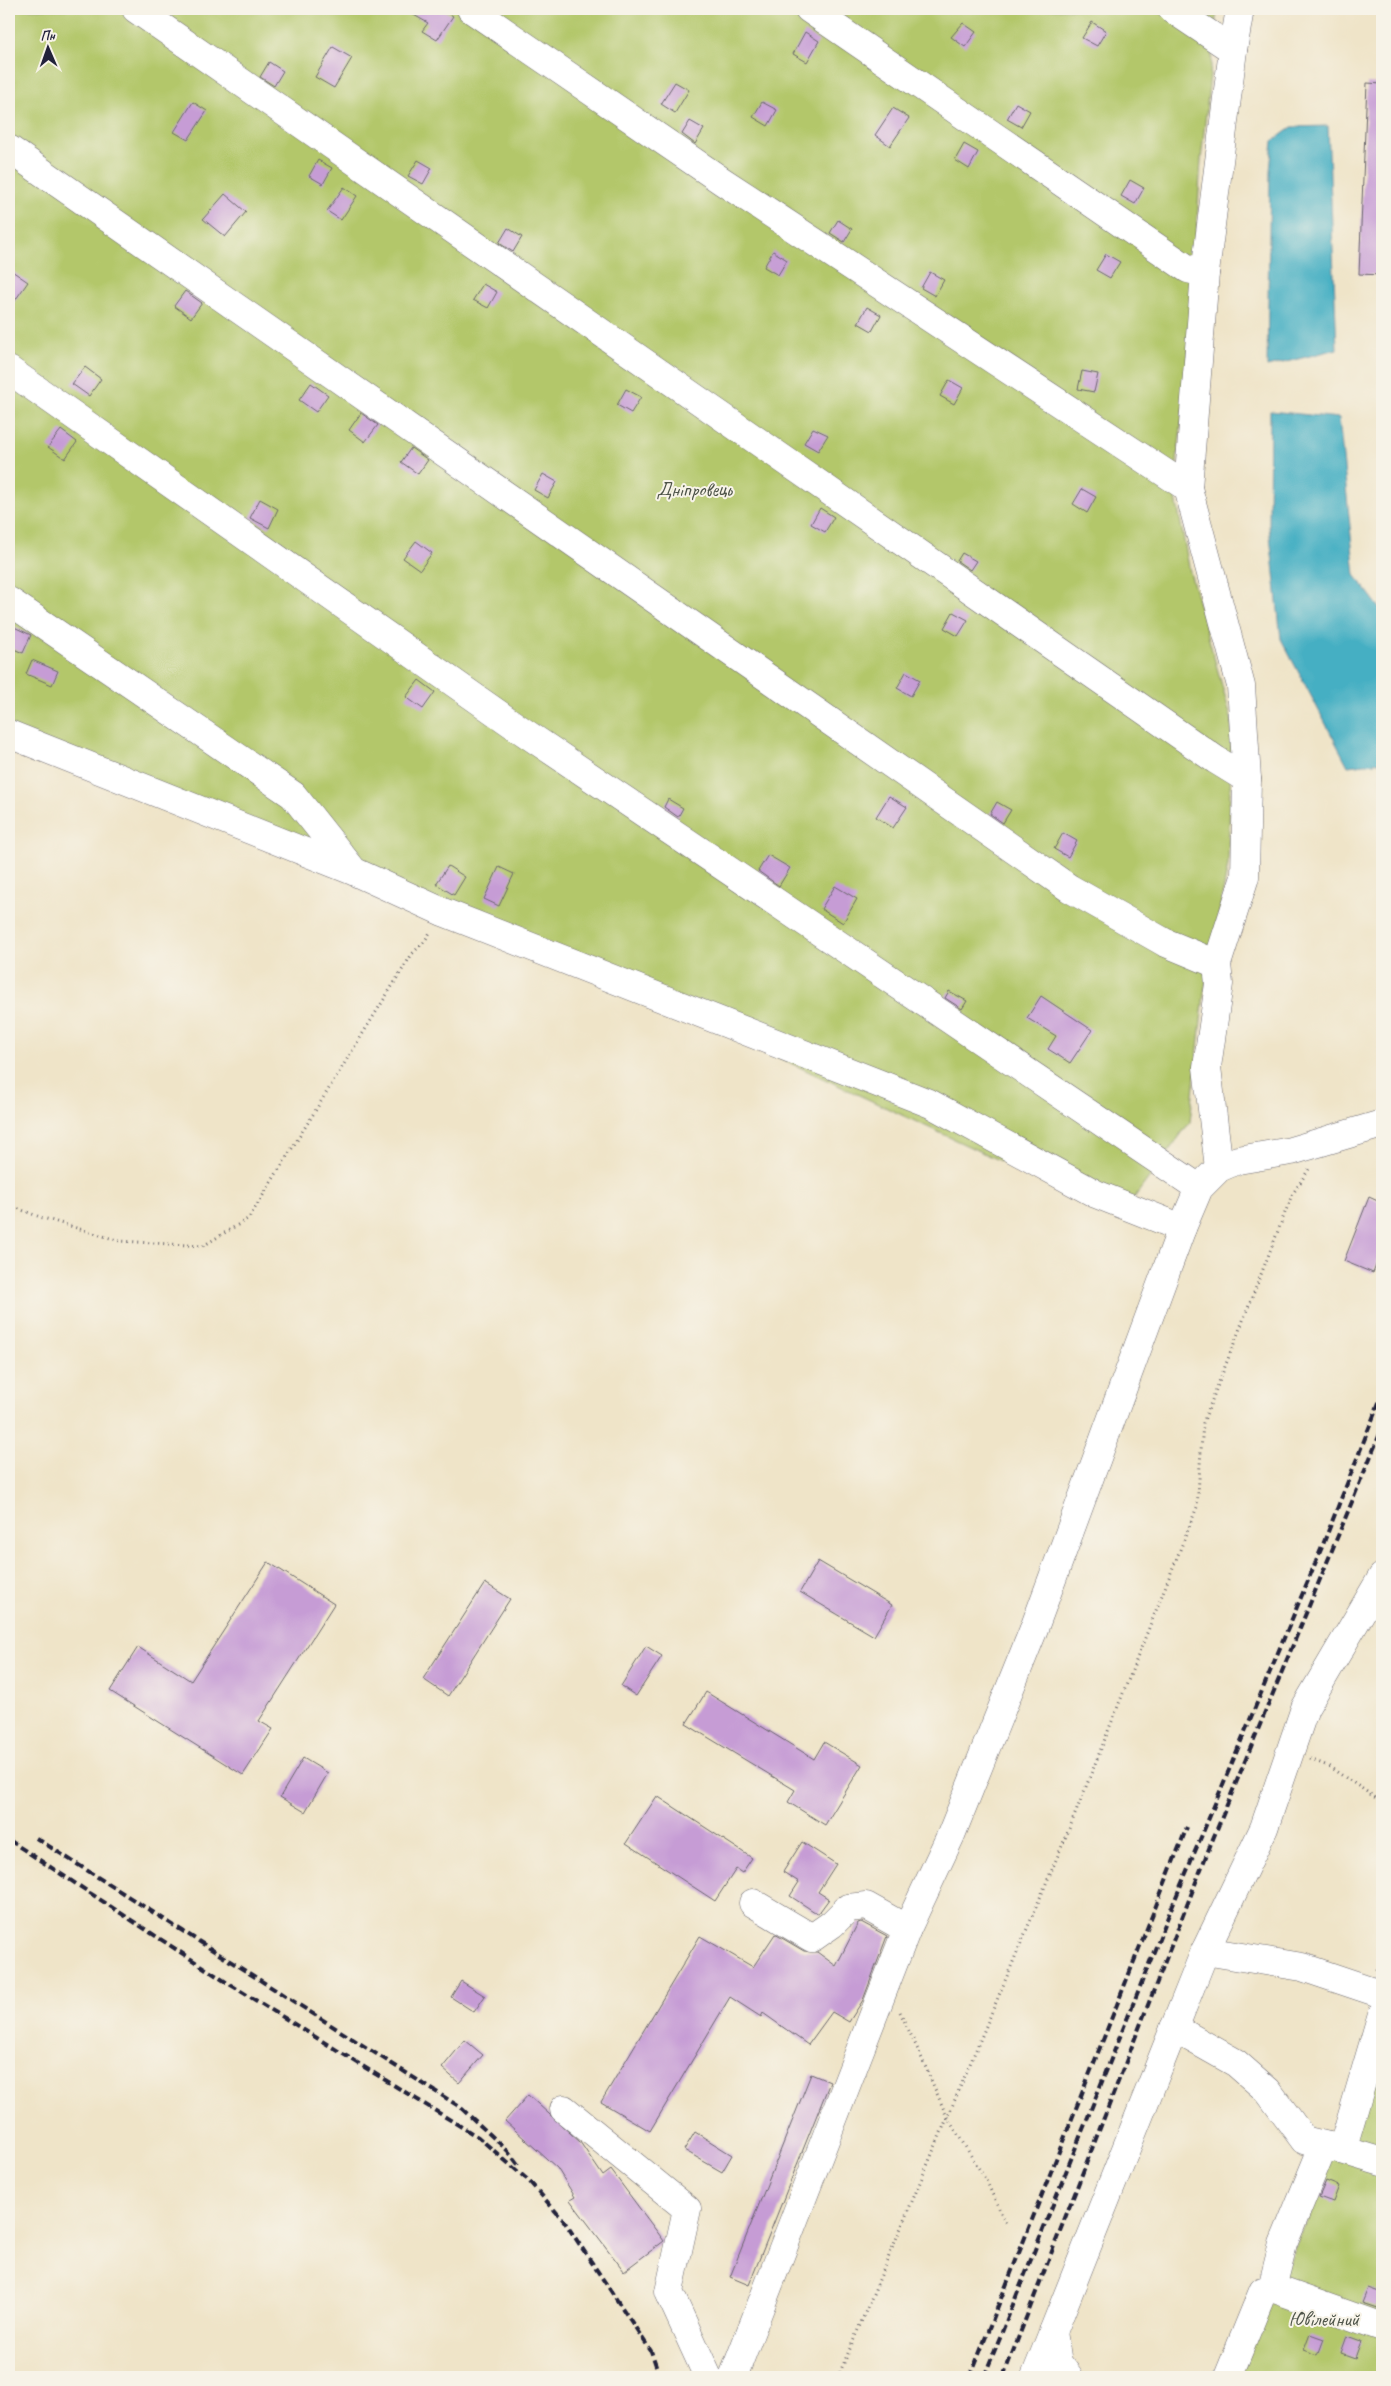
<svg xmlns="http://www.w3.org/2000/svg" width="1391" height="2386" font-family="Caveat,sans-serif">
	<rect width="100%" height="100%" fill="#f7f3e8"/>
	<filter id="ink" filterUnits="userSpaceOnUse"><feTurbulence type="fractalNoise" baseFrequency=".02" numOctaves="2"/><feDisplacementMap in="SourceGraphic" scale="10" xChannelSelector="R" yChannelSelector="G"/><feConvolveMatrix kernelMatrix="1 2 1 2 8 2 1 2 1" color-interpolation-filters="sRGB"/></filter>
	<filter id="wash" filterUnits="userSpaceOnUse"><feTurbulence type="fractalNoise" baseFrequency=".0096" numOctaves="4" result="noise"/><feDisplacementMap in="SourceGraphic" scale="20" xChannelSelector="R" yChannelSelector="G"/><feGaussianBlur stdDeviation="1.12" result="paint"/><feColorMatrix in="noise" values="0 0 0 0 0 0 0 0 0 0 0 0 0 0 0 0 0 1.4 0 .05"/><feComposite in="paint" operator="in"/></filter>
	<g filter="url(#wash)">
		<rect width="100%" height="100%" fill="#efe4c8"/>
		<!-- green -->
		<g fill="#b3c76a" stroke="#6a7452">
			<polygon points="9,9 1217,9 1201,160 1187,375 1174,488 1190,572 1232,721 1228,865 1204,993 1190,1122 1120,1217 615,981 9,726"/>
			<polygon points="1382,1989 1382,2377 1241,2377 1262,2317 1314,2206"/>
		</g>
		<!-- water -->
		<g fill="#44afc3" stroke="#33687f">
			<polygon points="1328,126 1337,349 1267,367 1270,171 1273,141 1292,127"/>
			<polygon points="1270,411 1339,418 1355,575 1382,611 1382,762 1348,766 1281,639 1269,526"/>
		</g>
		<g id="blocks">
			<!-- building -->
			<g fill="#c69cd5">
				<polygon points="403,9 442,9 453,16 437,40 422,31 428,23"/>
				<polygon points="1092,22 1106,31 1097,46 1082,38"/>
				<polygon points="963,23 976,32 965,47 951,37"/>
				<polygon points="805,32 819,41 807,62 793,54"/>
				<polygon points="333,47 352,58 334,88 315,77"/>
				<polygon points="269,62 283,71 274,86 260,77"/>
				<polygon points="675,82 689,90 675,113 661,104"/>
				<polygon points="1367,83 1382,84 1382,275 1359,274"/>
				<polygon points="193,102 207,111 188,140 174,132"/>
				<polygon points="762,102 777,110 768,126 753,117"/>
				<polygon points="1016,103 1030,111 1021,127 1007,119"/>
				<polygon points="893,108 909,118 890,146 875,135"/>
				<polygon points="690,121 704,129 695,144 682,134"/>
				<polygon points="964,144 978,152 969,169 955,160"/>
				<polygon points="318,160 332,168 323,184 309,176"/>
				<polygon points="418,160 432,168 423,184 408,176"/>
				<polygon points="1130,180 1144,188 1135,204 1121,196"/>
				<polygon points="344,187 357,196 341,220 327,211"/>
				<polygon points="225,194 246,212 225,237 203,219"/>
				<polygon points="838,220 852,229 844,242 830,233"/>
				<polygon points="508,228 522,237 513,252 499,243"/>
				<polygon points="773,251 787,260 778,275 764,267"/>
				<polygon points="1106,254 1120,262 1110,278 1096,270"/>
				<polygon points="9,269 28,282 9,309"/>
				<polygon points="930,272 944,280 935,296 921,288"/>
				<polygon points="483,284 497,292 488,308 473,300"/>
				<polygon points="185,291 202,303 191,318 174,306"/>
				<polygon points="867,307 881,315 872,331 858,323"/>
				<polygon points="85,367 101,379 89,396 72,384"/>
				<polygon points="1082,371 1098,374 1094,392 1078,389"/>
				<polygon points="949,380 963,388 954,404 940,396"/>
				<polygon points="311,383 328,395 316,412 299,400"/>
				<polygon points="626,389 641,397 631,413 617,405"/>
				<polygon points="361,413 378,425 365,442 349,430"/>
				<polygon points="813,428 828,435 818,451 804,443"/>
				<polygon points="61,430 77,442 65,459 48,447"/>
				<polygon points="411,448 428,460 418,474 401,462"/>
				<polygon points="543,474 557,482 548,498 534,490"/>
				<polygon points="1082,489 1096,497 1087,513 1073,504"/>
				<polygon points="260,499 278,509 269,528 250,518"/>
				<polygon points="820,508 834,517 825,532 811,524"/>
				<polygon points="416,541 432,553 420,570 403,558"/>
				<polygon points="962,553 976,561 970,570 957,561"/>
				<polygon points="953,612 968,620 958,636 944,628"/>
				<polygon points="14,627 31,635 23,653 9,647 9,639"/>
				<polygon points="32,660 58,671 52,685 26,674"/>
				<polygon points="906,672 920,680 911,696 897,688"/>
				<polygon points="419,680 435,692 423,709 406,697"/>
				<polygon points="889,796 907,807 893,828 876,817"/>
				<polygon points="668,799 683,808 678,817 664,807"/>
				<polygon points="997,802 1011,810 1003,823 990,814"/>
				<polygon points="1063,833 1077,841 1068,857 1054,849"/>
				<polygon points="768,855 790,868 779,886 758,871"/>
				<polygon points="448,866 465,877 454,895 436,884"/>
				<polygon points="499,867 514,874 499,906 484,899"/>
				<polygon points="835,886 857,899 843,923 821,909"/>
				<polygon points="949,991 967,1001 962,1009 945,998"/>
				<polygon points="1041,996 1092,1030 1070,1063 1048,1049 1056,1036 1027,1018"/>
				<polygon points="1369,1197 1382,1203 1382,1250 1373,1273 1344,1261"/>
				<polygon points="818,1561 892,1605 874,1636 800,1592"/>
				<polygon points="268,1562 334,1604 259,1721 273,1729 243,1775 110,1691 138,1647 191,1681"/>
				<polygon points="485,1583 510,1599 448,1696 423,1679"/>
				<polygon points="646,1646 662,1656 636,1696 621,1686"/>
				<polygon points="706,1692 814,1759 824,1742 862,1765 825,1825 788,1802 795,1790 686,1724"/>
				<polygon points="303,1758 328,1773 305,1812 280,1797"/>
				<polygon points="657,1796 752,1858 742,1873 736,1869 715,1901 626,1843"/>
				<polygon points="802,1842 836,1864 818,1892 829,1899 818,1914 790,1896 799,1882 783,1872"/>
				<polygon points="861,1922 887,1936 863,2000 849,2022 832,2012 808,2045 763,2013 761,2017 730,1997 650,2131 601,2102 700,1936 753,1967 775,1934 804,1951 817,1952 836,1966 858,1923"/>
				<polygon points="461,1981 485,1996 474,2012 451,1997"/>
				<polygon points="465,2040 483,2055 459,2083 442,2068"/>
				<polygon points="811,2074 830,2082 749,2285 730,2277"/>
				<polygon points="528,2095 580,2142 603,2176 611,2170 664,2241 624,2271 570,2200 575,2197 557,2168 505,2121"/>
				<polygon points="695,2132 732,2155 722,2172 684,2150"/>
				<polygon points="1326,2181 1339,2186 1333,2202 1319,2197"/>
				<polygon points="1368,2288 1382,2293 1377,2308 1362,2303"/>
				<polygon points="1310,2334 1324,2339 1318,2355 1304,2350"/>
				<polygon points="1347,2336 1361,2341 1355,2358 1341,2353"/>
			</g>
		</g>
	</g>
	<g filter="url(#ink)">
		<use href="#blocks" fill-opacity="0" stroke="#6a666c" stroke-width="1"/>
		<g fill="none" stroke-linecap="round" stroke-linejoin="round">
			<defs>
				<g id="minor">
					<polyline points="136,9 1216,760 1247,779"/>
					<polyline points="471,9 722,181 1188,488"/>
					<polyline points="809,9 1188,269 1205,273"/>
					<polyline points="1172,9 1233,50"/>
					<polyline points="9,149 1069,888 1164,942 1217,964"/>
					<polyline points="9,370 521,730 1199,1188"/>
					<polyline points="9,601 293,795 352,869"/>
					<polyline points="9,734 353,871 443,912 931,1104 1096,1194 1182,1228"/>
					<polyline points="1219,1168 1207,1067 1219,984 1217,964 1245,877 1247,779 1241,686 1188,488 1205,273 1233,50 1240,9"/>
					<polyline points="753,1903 812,1938 832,1924 848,1908 866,1906 907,1929"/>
					<polyline points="1205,1951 1302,1967 1382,1994"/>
					<polyline points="1174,2028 1236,2063 1268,2091 1304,2140 1329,2146"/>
					<polyline points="564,2109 687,2209 669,2292 708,2377"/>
					<polyline points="1342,2150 1382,2162"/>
					<polyline points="1272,2288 1382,2327"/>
					<polyline points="1053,2332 1058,2363 1069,2377"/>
					<polyline points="733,2377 907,1929 951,1835 1033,1631 1182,1228 1199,1188 1219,1168 1238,1160 1291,1151 1382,1124"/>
					<polyline points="1035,2377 1205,1951 1264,1828 1305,1708 1382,1577"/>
					<polyline points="1228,2377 1263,2291 1272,2288 1283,2244 1320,2154 1329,2146 1342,2150 1382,2014"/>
				</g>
			</defs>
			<!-- minor casing -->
			<use href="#minor" stroke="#6a666c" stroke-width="29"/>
			<!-- path -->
			<g stroke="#6a666c" stroke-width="3" stroke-dasharray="1 4" stroke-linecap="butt">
				<polyline points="9,1205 40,1217 120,1241 203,1246 249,1218 412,954 424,942 431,931"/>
				<polyline points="1310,1759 1328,1766 1382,1802"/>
				<polyline points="1377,1970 1382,1953"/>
				<polyline points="900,2012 920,2054 947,2117 986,2180 1007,2226"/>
				<polyline points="838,2377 1072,1822 1197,1507 1203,1423 1292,1195 1309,1169"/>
			</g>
			<!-- minor -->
			<use href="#minor" stroke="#fff" stroke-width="28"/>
			<!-- rail -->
			<g stroke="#22223b" stroke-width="4" stroke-dasharray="8 4" stroke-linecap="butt">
				<polyline points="36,1838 460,2107 508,2151 520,2167"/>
				<polyline points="9,1840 226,1982 478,2137 529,2181 564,2221 651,2351 660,2377"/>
				<polyline points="970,2377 1187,1827"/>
				<polyline points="984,2377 1171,1909 1322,1547 1382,1395"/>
				<polyline points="1003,2377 1210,1846 1382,1429"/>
			</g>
		</g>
	</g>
	<g text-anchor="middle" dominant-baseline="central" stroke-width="4" stroke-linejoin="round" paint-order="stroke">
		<!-- park labels -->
		<g font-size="20" fill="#4e5449" stroke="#f7f3e8">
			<text x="694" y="489">Дніпровець</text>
			<text x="1324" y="2319">Ювілейний</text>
		</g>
	</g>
	<!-- margin -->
	<rect width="1391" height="2386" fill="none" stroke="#f7f3e8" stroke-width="30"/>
	<!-- north arrow -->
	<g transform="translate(48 48) rotate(358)" stroke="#f7f3e8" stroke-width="4" paint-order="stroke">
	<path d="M0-4L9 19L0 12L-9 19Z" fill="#22223b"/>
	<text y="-8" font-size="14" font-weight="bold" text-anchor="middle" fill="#22223b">Пн</text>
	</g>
</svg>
